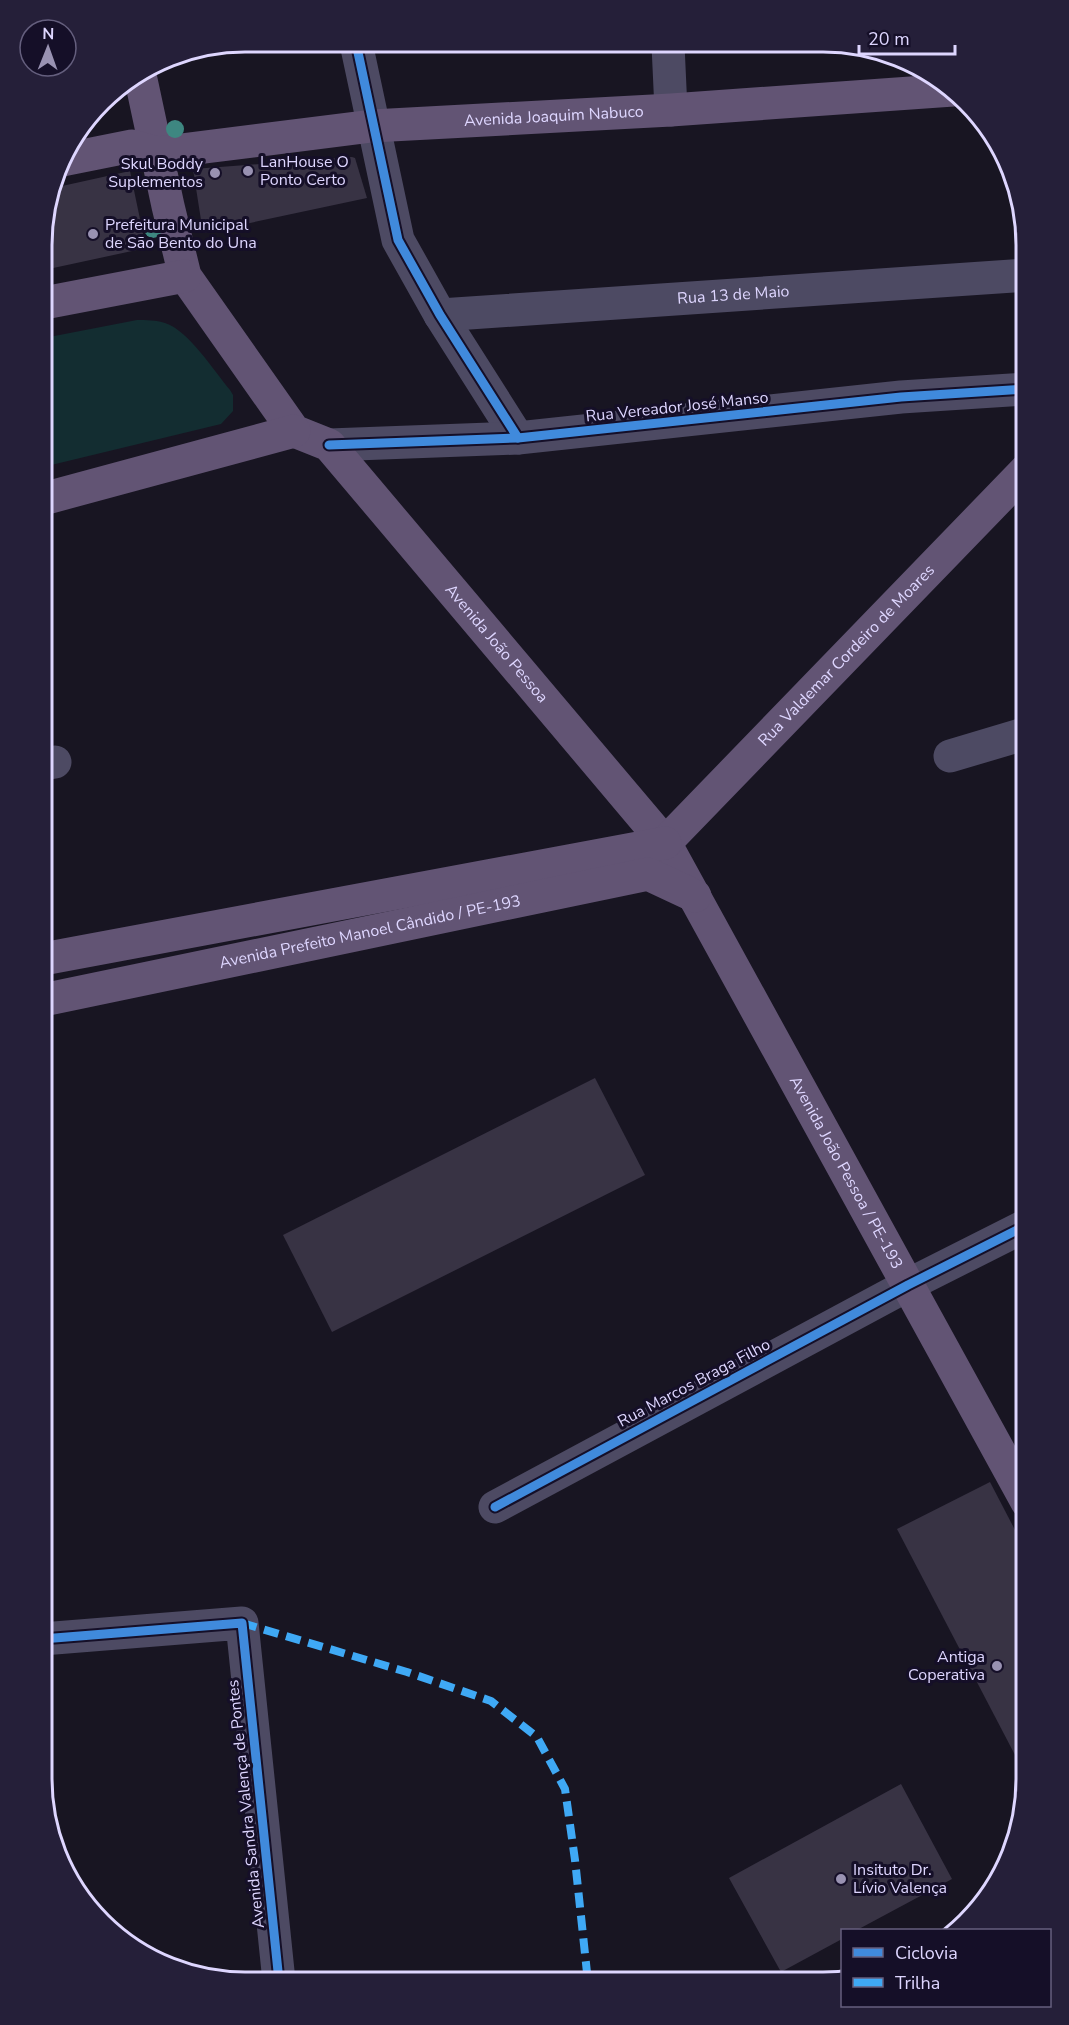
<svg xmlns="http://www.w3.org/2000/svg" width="1069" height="2025" font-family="'Nunito Sans',sans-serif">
	<rect width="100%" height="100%" fill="#181522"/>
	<!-- green -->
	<path fill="#132d31" d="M137 320C146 320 156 320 165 323 188 330 214 371 230 390L233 395V411L221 424 43 467 44 338Z"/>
	<!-- building -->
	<g fill="#383344">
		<polygon points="352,157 355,158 367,198 203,233 193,169"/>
		<polygon points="130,171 146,248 44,270 44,219 53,188"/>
		<polygon points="43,912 49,934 43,936"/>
		<polygon points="595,1078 645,1175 332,1332 283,1235"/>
		<polygon points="990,1482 1027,1553 1027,1778 897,1529"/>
		<polygon points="901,1784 952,1879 857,1930 842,1930 842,1939 781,1972 729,1878"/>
	</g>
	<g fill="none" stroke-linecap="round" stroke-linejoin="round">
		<!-- minor -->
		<g stroke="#4d4a63" stroke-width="33">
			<polyline points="356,43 398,240 440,315 518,438"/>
			<polyline points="668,45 671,110"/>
			<path id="s1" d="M440 315 1027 275"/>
			<polyline points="329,445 518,438 901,397 1027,389"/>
			<polyline points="950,756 1027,733"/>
			<polyline points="43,764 55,762"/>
			<polyline points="495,1507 908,1285 1027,1225"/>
			<polyline points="42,1639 242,1623 279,1981"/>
		</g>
		<!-- major -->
		<g stroke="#625474" stroke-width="33">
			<path id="s2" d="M140 75 168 206 185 276 294 431 329 445 665 843 1027 1502"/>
			<path id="s3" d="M62 160 132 146 157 153 372 126 671 110 953 90"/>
			<polyline points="44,303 185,276"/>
			<polyline points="43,499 294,431"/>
			<path id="s4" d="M665 843 1027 469"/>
			<polyline points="43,959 665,843"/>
			<path id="s5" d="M43 1000 648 874 695 896"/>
		</g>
		<!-- quiet -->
		<polyline stroke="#3fa9f5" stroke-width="8" stroke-dasharray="15 8" stroke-linecap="butt" points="242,1623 407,1672 491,1701 537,1737 565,1789 575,1860 588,1982"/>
		<defs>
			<g id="cycleway">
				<polyline points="356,43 398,240 440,315 518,438"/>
				<polyline points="329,445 518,438 901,397 1027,389"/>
				<polyline points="495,1507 908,1285 1027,1225"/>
				<polyline points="42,1639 242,1623 279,1981"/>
			</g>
		</defs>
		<!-- cycleway casing -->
		<use href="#cycleway" stroke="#150f28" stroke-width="13"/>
		<!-- cycleway -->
		<use href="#cycleway" stroke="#408adc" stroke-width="9"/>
	</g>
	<!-- trees -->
	<g fill="#3e8781">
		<circle cx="175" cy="129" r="9"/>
		<circle cx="153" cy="229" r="9"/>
	</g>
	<!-- markers -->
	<g fill="#9992b2" stroke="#150f28" stroke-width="2">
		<circle cx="248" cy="171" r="6"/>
		<circle cx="215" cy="173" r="6"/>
		<circle cx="93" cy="234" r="6"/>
		<circle cx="997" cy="1666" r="6"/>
		<circle cx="841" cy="1879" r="6"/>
	</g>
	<g text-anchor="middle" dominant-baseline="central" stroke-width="6" stroke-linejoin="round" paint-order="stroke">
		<!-- street labels -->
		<g font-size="16" fill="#ded6ff" stroke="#150f28">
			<text stroke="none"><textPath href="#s3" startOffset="496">Avenida Joaquim Nabuco</textPath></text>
			<text stroke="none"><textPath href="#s1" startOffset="294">Rua 13 de Maio</textPath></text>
			<text transform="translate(677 407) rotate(-6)">Rua Vereador José Manso</text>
			<text stroke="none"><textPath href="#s2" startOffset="693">Avenida João Pessoa</textPath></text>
			<text stroke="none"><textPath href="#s4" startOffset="261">Rua Valdemar Cordeiro de Moares</textPath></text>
			<text stroke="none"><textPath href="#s5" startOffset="334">Avenida Prefeito Manoel Cândido / PE-193</textPath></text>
			<text stroke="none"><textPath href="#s2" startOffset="1330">Avenida João Pessoa / PE-193</textPath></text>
			<text transform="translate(694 1383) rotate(-28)">Rua Marcos Braga Filho</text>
			<text transform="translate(246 1804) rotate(-96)">Avenida Sandra Valença de Pontes</text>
		</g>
		<!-- poi labels -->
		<g font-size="16" fill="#ded6ff" stroke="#150f28" text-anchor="start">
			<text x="260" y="162">LanHouse O<tspan x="260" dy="18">Ponto Certo</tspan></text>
			<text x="203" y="164" text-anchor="end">Skul Boddy<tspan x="203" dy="18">Suplementos</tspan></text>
			<text x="105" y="225">Prefeitura Municipal<tspan x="105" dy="18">de São Bento do Una</tspan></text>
			<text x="985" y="1657" text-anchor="end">Antiga<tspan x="985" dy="18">Coperativa</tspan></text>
			<text x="853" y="1870">Insituto Dr.<tspan x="853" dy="18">Lívio Valença</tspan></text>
		</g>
	</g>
	<!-- crop -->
	<path d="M0 0H1069V2025H0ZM245 52H823A193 193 0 0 1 1016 245V1779A193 193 0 0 1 823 1972H245A193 193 0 0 1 52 1779V245A193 193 0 0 1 245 52Z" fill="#251f39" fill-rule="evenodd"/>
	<path fill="none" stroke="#ded6ff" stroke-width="3" d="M245 52H823A193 193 0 0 1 1016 245V1779A193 193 0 0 1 823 1972H245A193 193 0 0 1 52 1779V245A193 193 0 0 1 245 52Z"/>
	<!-- legend -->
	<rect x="841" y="1929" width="210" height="78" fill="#150f28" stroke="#655f7e" stroke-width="1.5"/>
	<rect x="853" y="1948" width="30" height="9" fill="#408adc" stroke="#655f7e" stroke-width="1.5"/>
	<text x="895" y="1959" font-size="18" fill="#ded6ff">Ciclovia</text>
	<rect x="853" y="1978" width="30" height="9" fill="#3fa9f5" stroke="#655f7e" stroke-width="1.5"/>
	<text x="895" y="1989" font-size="18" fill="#ded6ff">Trilha</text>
	<!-- north arrow -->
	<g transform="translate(48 48) rotate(1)"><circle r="28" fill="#150f28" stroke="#655f7e" stroke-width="1.5"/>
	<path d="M0-4.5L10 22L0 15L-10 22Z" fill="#9992b2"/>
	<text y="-9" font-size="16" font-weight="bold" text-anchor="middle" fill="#ded6ff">N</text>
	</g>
	<!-- scale -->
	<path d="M859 45v9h96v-9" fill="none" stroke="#ded6ff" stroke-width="3"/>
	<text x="868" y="45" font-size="18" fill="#ded6ff" stroke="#150f28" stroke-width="4.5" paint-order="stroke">20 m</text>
</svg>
